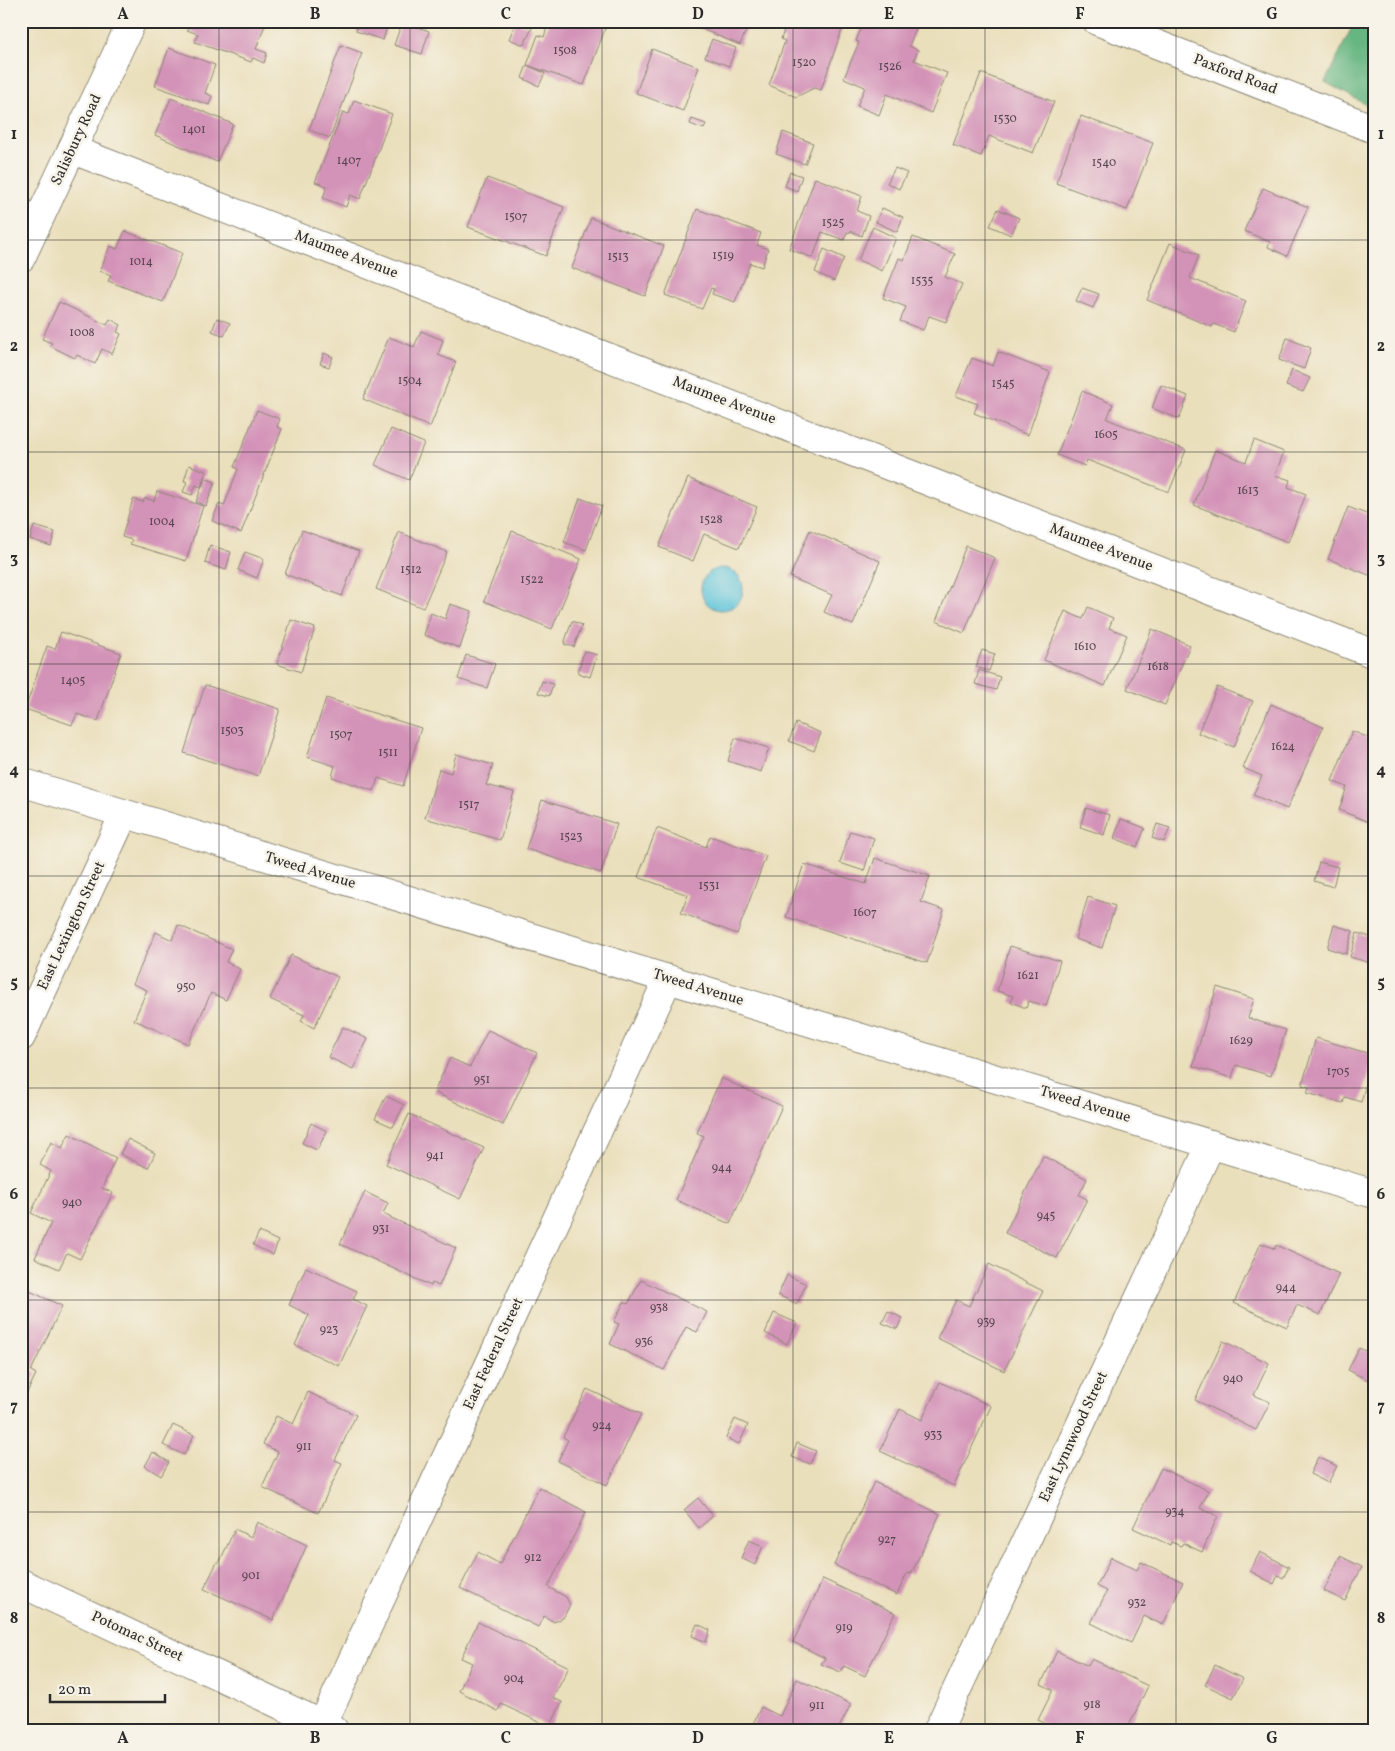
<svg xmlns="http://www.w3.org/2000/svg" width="1395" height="1751" font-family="Vollkorn,serif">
	<rect width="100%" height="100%" fill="#f7f3e8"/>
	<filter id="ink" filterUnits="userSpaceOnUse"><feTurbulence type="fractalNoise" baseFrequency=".02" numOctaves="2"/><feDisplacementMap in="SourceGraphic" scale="10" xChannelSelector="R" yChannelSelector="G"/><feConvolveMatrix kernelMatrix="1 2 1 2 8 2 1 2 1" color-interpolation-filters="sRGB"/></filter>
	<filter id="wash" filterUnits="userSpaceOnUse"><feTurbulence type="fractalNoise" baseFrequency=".0096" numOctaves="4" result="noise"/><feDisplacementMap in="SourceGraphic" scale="20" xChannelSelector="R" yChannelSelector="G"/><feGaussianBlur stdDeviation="1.12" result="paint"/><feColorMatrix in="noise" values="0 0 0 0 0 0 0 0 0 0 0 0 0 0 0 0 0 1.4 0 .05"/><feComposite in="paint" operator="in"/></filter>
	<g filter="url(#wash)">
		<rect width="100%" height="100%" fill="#eadfbb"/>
		<!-- forest -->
		<polygon fill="#66b681" stroke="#487056" points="1355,21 1374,21 1374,109 1325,82"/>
		<!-- water -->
		<circle fill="#5dc4da" stroke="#447882" cx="722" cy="589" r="21"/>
		<g id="blocks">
			<!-- building -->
			<g fill="#d392b7">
				<polygon points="191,21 256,21 265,25 256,49 267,53 264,63 253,58 251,62 195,42 198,34 187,30"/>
				<polygon points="359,21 389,21 383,40 356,31"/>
				<polygon points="549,21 608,21 584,85 527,65 538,35 544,37"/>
				<polygon points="682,21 750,21 740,45"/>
				<polygon points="787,21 845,21 821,90 814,88 796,97 769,85 785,41 781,39"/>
				<polygon points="864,21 919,21 909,46 918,50 914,60 947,73 931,113 887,94 879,115 857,106 865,87 844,78 859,42 856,41"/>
				<polygon points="402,22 429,31 422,54 394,45"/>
				<polygon points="516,22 532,28 524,45 509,39"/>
				<polygon points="712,39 736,48 729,66 705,57"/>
				<polygon points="341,45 362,53 330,138 309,130"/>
				<polygon points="169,48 215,65 205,93 212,96 209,105 155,86"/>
				<polygon points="652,49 699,67 683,111 636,93"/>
				<polygon points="527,65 545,73 539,86 522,78"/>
				<polygon points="981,73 1054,102 1033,153 989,136 981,156 953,145"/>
				<polygon points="171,98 233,124 217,162 155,135"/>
				<polygon points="354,100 392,114 360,199 350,195 346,207 323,198 327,186 315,182 343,112 349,114"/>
				<polygon points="1081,116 1153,143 1127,210 1056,183"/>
				<polygon points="692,119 706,124 704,129 690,124"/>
				<polygon points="783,132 813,143 805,164 776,154"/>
				<polygon points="895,168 907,173 899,189 887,183"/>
				<polygon points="790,172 802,176 797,191 785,186"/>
				<polygon points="487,178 564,207 546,256 468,227"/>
				<polygon points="815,178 862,196 857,211 869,216 862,236 850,231 849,233 847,232 844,240 822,232 813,258 789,249"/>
				<polygon points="1263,188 1308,207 1287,256 1268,247 1270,242 1244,231"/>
				<polygon points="882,208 903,217 897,232 876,222"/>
				<polygon points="697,209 761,233 757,245 768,249 762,267 750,263 735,302 712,294 714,289 711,288 702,309 665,295"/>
				<polygon points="998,209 1019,218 1011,235 990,226"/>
				<polygon points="591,218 664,246 645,296 572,268"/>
				<polygon points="873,227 896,238 882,271 858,260"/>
				<polygon points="125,231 182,253 163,302 108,281 111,275 100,271 110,246 117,249"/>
				<polygon points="913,237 955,254 945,277 962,284 946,322 929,316 923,330 900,321 906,307 883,298 899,258 904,260"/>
				<polygon points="1170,243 1199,255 1190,278 1246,301 1234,332 1214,324 1212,327 1147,300"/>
				<polygon points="824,249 844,258 834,281 815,272"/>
				<polygon points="1082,288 1099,294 1093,308 1076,301"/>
				<polygon points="59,302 107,325 110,319 121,325 117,332 121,334 112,354 102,349 95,364 77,355 75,358 50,346 52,343 42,339"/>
				<polygon points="217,318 230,323 224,336 212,331"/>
				<polygon points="421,331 443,340 438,355 456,362 430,427 363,399 389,337 414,347"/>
				<polygon points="1287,338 1311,348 1304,369 1279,360"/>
				<polygon points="998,352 1050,372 1028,435 974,413 978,404 956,396 972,358 993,366"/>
				<polygon points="324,353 333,357 329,367 320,364"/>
				<polygon points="1292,370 1310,378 1303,392 1286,386"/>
				<polygon points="1161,385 1188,396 1179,419 1152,408"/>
				<polygon points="1082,391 1113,404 1107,419 1186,450 1169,492 1087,460 1085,466 1057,455"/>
				<polygon points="257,410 280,419 277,427 282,429 241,533 212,521 219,504 224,506 238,469 234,467"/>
				<polygon points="391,429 424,443 409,480 375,465"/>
				<polygon points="1254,440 1284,452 1275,475 1290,480 1288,487 1306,494 1288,542 1194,505 1215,450 1246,462"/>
				<polygon points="189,465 206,471 201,487 196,485 192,495 183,492 187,482 184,481"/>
				<polygon points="205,478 215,482 206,506 196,502"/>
				<polygon points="688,478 757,507 739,548 704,534 693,561 659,547"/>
				<polygon points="157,491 203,506 186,561 130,544 132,540 122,537 133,499 143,502 145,498 154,501"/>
				<polygon points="580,498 602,506 586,550 564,542"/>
				<polygon points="1348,507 1374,517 1374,577 1328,559"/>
				<polygon points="34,526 55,532 51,546 30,539"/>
				<polygon points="302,530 359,551 342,596 285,574"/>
				<polygon points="810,530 880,561 853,625 824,612 832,595 790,577"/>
				<polygon points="512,531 581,559 552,629 484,601"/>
				<polygon points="399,532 447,552 423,608 376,589"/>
				<polygon points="210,545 231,552 226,570 205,563"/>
				<polygon points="966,546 995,558 964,633 936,621"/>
				<polygon points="245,552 264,559 257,578 238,570"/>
				<polygon points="450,604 472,611 460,648 424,635 431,613 445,619"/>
				<polygon points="1088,607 1113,618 1109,628 1127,635 1105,686 1044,660 1065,611 1083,619"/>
				<polygon points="291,620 315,628 301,672 277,664"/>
				<polygon points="572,621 582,625 574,647 564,644"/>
				<polygon points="1152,629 1190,645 1165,705 1127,689"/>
				<polygon points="61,632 121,653 98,721 77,714 72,725 25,709 47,646 55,649"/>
				<polygon points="982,650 995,654 989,671 976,667"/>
				<polygon points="584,651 597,655 590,677 578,673"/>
				<polygon points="466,655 495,664 487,688 458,679"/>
				<polygon points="979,670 1000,677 996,690 975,684"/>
				<polygon points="542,681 553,684 549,696 538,693"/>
				<polygon points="205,685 280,709 258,776 184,753"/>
				<polygon points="1217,687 1253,701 1234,747 1198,733"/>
				<polygon points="326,698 421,728 403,786 378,778 374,791 332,777 335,766 307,757"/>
				<polygon points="1271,704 1323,727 1287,809 1253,795 1262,776 1243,768"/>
				<polygon points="796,723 821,733 814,751 789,741"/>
				<polygon points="1352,731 1374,740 1374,824 1339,810 1347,787 1332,781"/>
				<polygon points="735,738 769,748 761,772 728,761"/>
				<polygon points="456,754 493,765 486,785 514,792 500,840 425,818 439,769 451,773"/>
				<polygon points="542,800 617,824 601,873 526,849"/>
				<polygon points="1086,808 1110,815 1104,835 1080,827"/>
				<polygon points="1121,819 1145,828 1137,847 1114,838"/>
				<polygon points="1157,824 1170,828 1164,842 1152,838"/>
				<polygon points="657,828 706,847 710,836 766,856 737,934 681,913 688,895 638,877"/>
				<polygon points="850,831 874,838 864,871 840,863"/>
				<polygon points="875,858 930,876 921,902 944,910 927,963 786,917 804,864 866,884"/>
				<polygon points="1319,862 1338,867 1333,887 1314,881"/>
				<polygon points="1088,897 1115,906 1102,948 1075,939"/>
				<polygon points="178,925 232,949 226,962 240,969 226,1000 211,993 188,1044 134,1020 147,990 133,984 156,932 172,940"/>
				<polygon points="1334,925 1353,931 1346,954 1327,948"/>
				<polygon points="1357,933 1374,938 1374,964 1350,957"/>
				<polygon points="1010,946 1060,961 1046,1006 1029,1001 1026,1008 1011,1002 1013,996 997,991"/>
				<polygon points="291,955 338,977 314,1028 301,1021 304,1015 270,999"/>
				<polygon points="1217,987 1254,999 1248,1018 1286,1030 1271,1076 1236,1065 1232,1078 1193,1066 1210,1006 1211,1006"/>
				<polygon points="343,1027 368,1039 353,1069 328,1057"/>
				<polygon points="488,1030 537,1053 503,1125 434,1092 450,1058 470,1067"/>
				<polygon points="1316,1038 1374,1055 1361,1102 1345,1097 1343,1103 1307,1093 1309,1087 1302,1085"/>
				<polygon points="721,1078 782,1106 730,1224 676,1200 704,1136 697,1133"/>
				<polygon points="386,1096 404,1105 393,1127 375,1119"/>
				<polygon points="409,1114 484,1148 460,1199 386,1164"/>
				<polygon points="311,1123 327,1131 317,1150 302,1143"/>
				<polygon points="69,1134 116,1158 102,1188 113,1193 80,1259 67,1253 59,1269 35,1258 51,1223 31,1213 51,1171 40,1165 51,1142 62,1148"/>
				<polygon points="128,1139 155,1153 148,1168 120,1154"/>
				<polygon points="1043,1156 1087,1179 1079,1195 1087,1199 1057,1258 1005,1233"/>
				<polygon points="365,1192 388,1203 383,1214 456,1248 439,1286 432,1283 431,1286 340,1244"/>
				<polygon points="259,1232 278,1241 273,1255 253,1245"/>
				<polygon points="1261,1243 1275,1249 1276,1245 1339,1274 1320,1315 1297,1305 1287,1327 1234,1303"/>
				<polygon points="989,1264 1043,1291 1004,1371 937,1338 956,1300 969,1306"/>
				<polygon points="306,1267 357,1291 353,1299 367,1306 339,1366 295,1345 309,1315 289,1305"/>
				<polygon points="787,1275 806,1284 797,1304 778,1295"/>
				<polygon points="641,1280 707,1312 697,1332 686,1327 664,1370 610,1344 619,1324 614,1322 624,1302 628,1304"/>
				<polygon points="21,1287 62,1306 31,1371 36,1374 21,1405"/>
				<polygon points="888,1311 902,1318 897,1329 882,1323"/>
				<polygon points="774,1313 797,1323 787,1344 765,1333"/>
				<polygon points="1223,1341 1269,1363 1254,1395 1270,1402 1256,1430 1195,1400"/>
				<polygon points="1359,1348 1374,1355 1374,1383 1348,1370"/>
				<polygon points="940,1382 991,1406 954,1486 880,1451 900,1409 922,1420"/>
				<polygon points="587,1389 641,1414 607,1485 558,1461 568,1440 563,1437"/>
				<polygon points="308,1392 356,1415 335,1460 342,1463 318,1513 262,1487 278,1452 263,1444 276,1416 293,1424"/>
				<polygon points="735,1419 748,1425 739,1444 726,1438"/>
				<polygon points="173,1425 194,1435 184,1455 163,1445"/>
				<polygon points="797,1443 816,1451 810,1464 792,1457"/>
				<polygon points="153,1452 169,1462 161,1476 145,1466"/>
				<polygon points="1318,1457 1337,1466 1328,1483 1310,1474"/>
				<polygon points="1161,1468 1209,1491 1200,1508 1218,1516 1202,1552 1183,1543 1181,1546 1171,1542 1170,1545 1133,1528"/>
				<polygon points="874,1482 940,1514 911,1574 907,1573 897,1595 834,1565"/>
				<polygon points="539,1487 586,1512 548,1587 566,1597 570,1605 563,1618 554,1622 544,1616 538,1627 460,1588 478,1552 500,1564"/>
				<polygon points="698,1498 713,1516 699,1528 684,1510"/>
				<polygon points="257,1522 307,1545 273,1620 204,1589 217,1562 219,1563 235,1529 251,1537"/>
				<polygon points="749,1540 763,1546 755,1565 741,1558"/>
				<polygon points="1260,1552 1289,1567 1283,1578 1278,1575 1274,1584 1250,1571"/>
				<polygon points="1340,1556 1362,1567 1345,1601 1324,1591"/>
				<polygon points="1111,1557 1137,1570 1141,1562 1183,1582 1163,1625 1144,1616 1131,1643 1091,1623 1107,1591 1097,1586"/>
				<polygon points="823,1579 895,1613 865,1676 844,1666 841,1672 821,1664 825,1658 793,1642"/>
				<polygon points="478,1622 569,1667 553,1698 562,1702 550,1727 501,1704 498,1711 459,1691 472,1663 461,1658"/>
				<polygon points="697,1624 710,1630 706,1642 692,1636"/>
				<polygon points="1057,1651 1088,1666 1092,1659 1148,1686 1127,1730 1059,1730 1038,1720 1053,1690 1041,1684"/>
				<polygon points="1215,1665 1243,1679 1233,1698 1205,1685"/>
				<polygon points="797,1679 851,1704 838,1730 750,1730 761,1707 780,1716"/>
			</g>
		</g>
	</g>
	<g filter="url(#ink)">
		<use href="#blocks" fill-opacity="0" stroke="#8a8573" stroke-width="1"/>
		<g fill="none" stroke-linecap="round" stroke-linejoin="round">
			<defs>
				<g id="minor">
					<polyline points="1097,21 1374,129"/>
					<polyline points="73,150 1374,654"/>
					<polyline points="21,258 132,21"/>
					<polyline points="21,782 1374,1194"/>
					<polyline points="21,1037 124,814"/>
					<polyline points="21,1583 334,1730"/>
					<polyline points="320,1730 668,979"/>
					<polyline points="938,1730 1211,1144"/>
				</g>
			</defs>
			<!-- minor casing -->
			<use href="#minor" stroke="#8a8573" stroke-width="30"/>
			<!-- minor -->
			<use href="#minor" stroke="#fff" stroke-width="28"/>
		</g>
	</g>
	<!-- grid -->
	<path fill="none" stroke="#2b2b2b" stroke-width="1" stroke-opacity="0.55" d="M219 21V1730M410 21V1730M602 21V1730M793 21V1730M985 21V1730M1176 21V1730M21 240H1374M21 452H1374M21 664H1374M21 876H1374M21 1088H1374M21 1300H1374M21 1512H1374"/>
	<g text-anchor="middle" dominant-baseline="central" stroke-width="5" stroke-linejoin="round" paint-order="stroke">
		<!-- number labels -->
		<g font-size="12" fill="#55454e">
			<text x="565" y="51">1508</text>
			<text x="804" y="63">1520</text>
			<text x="890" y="67">1526</text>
			<text x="1005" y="119">1530</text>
			<text x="194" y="130">1401</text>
			<text x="349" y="161">1407</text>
			<text x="1104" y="163">1540</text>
			<text x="516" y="217">1507</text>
			<text x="833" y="223">1525</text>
			<text x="723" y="256">1519</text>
			<text x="618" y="257">1513</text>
			<text x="141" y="262">1014</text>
			<text x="922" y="281">1535</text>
			<text x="82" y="333">1008</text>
			<text x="410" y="381">1504</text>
			<text x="1003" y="384">1545</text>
			<text x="1106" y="435">1605</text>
			<text x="1248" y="491">1613</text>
			<text x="711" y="520">1528</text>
			<text x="162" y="522">1004</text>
			<text x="411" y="570">1512</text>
			<text x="532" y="580">1522</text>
			<text x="1085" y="647">1610</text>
			<text x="1158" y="667">1618</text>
			<text x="73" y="681">1405</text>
			<text x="232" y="731">1503</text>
			<text x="341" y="735">1507</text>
			<text x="1283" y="747">1624</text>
			<text x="388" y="753">1511</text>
			<text x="469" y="805">1517</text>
			<text x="571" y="837">1523</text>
			<text x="709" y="886">1531</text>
			<text x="865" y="913">1607</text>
			<text x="1028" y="976">1621</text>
			<text x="186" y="987">950</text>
			<text x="1241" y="1041">1629</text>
			<text x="1338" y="1072">1705</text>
			<text x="482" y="1080">951</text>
			<text x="435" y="1156">941</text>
			<text x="722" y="1168">944</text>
			<text x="72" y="1203">940</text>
			<text x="1046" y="1216">945</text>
			<text x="381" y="1229">931</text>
			<text x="1286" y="1288">944</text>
			<text x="659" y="1308">938</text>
			<text x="986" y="1322">939</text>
			<text x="329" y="1330">923</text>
			<text x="644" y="1342">936</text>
			<text x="1233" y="1379">940</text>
			<text x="602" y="1426">924</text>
			<text x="933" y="1435">933</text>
			<text x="304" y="1447">911</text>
			<text x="1175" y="1512">934</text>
			<text x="887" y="1540">927</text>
			<text x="533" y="1558">912</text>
			<text x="251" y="1576">901</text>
			<text x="1137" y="1603">932</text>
			<text x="844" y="1628">919</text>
			<text x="514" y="1679">904</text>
			<text x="1092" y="1705">918</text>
			<text x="817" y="1706">911</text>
		</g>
		<!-- street labels -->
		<g font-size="15" fill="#2b2b2b" stroke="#f7f3e8">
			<text transform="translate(1235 75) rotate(21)">Paxford Road</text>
			<text transform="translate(77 140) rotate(-65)">Salisbury Road</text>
			<text transform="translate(346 255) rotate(21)">Maumee Avenue</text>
			<text transform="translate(724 401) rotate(21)">Maumee Avenue</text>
			<text transform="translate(1101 548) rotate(21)">Maumee Avenue</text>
			<text transform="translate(310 871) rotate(17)">Tweed Avenue</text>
			<text transform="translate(72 926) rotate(-65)">East Lexington Street</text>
			<text transform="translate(698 988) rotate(17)">Tweed Avenue</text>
			<text transform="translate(1085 1105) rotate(17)">Tweed Avenue</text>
			<text transform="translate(494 1354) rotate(-65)">East Federal Street</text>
			<text transform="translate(1074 1437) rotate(-65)">East Lynnwood Street</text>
			<text transform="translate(137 1637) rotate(25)">Potomac Street</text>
		</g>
	</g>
	<!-- margin -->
	<rect width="1395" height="1751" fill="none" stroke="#f7f3e8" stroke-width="55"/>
	<!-- scale -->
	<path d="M50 1694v8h115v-8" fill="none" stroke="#2b2b2b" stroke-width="2.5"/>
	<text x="58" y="1694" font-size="15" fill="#2b2b2b" stroke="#f7f3e8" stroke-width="4" paint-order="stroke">20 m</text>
	<rect x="28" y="28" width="1340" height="1696" fill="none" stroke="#2b2b2b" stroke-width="2"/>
	<g font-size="16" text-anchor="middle" font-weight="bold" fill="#2b2b2b">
		<text x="123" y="19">A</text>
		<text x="315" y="19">B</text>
		<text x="506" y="19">C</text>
		<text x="698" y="19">D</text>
		<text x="889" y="19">E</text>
		<text x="1080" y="19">F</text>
		<text x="1272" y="19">G</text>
		<text x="14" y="139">1</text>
		<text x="1381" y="139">1</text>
		<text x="14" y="351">2</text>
		<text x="1381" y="351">2</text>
		<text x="14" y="563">3</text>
		<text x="1381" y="563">3</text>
		<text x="14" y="775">4</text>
		<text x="1381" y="775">4</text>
		<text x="14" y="987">5</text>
		<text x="1381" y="987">5</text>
		<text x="14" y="1199">6</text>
		<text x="1381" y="1199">6</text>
		<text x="14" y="1411">7</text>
		<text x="1381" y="1411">7</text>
		<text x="14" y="1623">8</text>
		<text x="1381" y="1623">8</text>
		<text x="123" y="1743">A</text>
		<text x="315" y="1743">B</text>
		<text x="506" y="1743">C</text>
		<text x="698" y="1743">D</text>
		<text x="889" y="1743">E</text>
		<text x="1080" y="1743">F</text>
		<text x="1272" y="1743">G</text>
	</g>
</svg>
